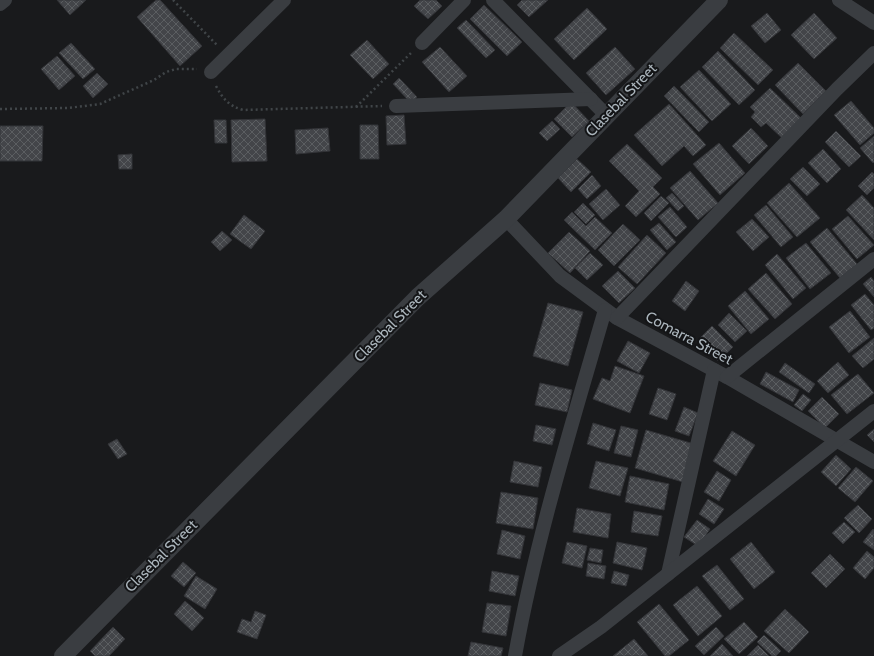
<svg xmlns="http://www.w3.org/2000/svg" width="874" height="656" font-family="Cabin,sans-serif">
	<defs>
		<pattern id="building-cross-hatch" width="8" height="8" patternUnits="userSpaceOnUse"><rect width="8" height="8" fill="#434549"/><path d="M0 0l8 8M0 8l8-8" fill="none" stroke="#5b5e61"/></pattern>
	</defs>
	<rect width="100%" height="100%" fill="#191a1c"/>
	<!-- building -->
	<g fill="url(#building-cross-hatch)" stroke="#333438">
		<polygon points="57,0 86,0 70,15"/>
		<polygon points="156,0 160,0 202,46 180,66 137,17"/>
		<polygon points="420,0 436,0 442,6 428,19 414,6"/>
		<polygon points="522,0 548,0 529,17 517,5"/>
		<polygon points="484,5 522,42 507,56 470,19"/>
		<polygon points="587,8 607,29 574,60 554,39"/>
		<polygon points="767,13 781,30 765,43 751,26"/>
		<polygon points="814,13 837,38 814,59 791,35"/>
		<polygon points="466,20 495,50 486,58 457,28"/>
		<polygon points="734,33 773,70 758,85 720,48"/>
		<polygon points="367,40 389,64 373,79 350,55"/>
		<polygon points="71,43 95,69 83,79 59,53"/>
		<polygon points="440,47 467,76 449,92 422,62"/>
		<polygon points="615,47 635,69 606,95 586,73"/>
		<polygon points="718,51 755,90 739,105 702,67"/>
		<polygon points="57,56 75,76 59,90 41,69"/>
		<polygon points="798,63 826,91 803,114 775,85"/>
		<polygon points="699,70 731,104 712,121 680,87"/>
		<polygon points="97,73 108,84 93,98 83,86"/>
		<polygon points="399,78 417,97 411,103 393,84"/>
		<polygon points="674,86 709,122 699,132 664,96"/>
		<polygon points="770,88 803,120 783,139 766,123 761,127 751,117 755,112 750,107"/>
		<polygon points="851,101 874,128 874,133 860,145 834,115"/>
		<polygon points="571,102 589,121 572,137 554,119"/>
		<polygon points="669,104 706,145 693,156 684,146 662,166 634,135"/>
		<polygon points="404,115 406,144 387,145 386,116"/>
		<polygon points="265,119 267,161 232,162 231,120"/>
		<polygon points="214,120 226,120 227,143 215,143"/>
		<polygon points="552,121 560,129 547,141 539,133"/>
		<polygon points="360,125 378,125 379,159 360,159"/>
		<polygon points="0,126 43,126 42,161 0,161"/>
		<polygon points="328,128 330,151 296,154 295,130"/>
		<polygon points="751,128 768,146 749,164 732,146"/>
		<polygon points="836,131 861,156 849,167 825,142"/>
		<polygon points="874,136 874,162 873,163 860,148"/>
		<polygon points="719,143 745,173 720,195 693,164"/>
		<polygon points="627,144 662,178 653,187 660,194 636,217 625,206 639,191 609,161"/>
		<polygon points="823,149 841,169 827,183 808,163"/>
		<polygon points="132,154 132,169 119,169 118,155"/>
		<polygon points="577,159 591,172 571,192 558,178"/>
		<polygon points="803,167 820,184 807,196 790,179"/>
		<polygon points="690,171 718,203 698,220 670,188"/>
		<polygon points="872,172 874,174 874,188 867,195 858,186"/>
		<polygon points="592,175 601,186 587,199 578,189"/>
		<polygon points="789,183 820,218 797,237 767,203"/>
		<polygon points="606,189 620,205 603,220 589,204"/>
		<polygon points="672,193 684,206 678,211 666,198"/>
		<polygon points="862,195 874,208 874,240 846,210"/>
		<polygon points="661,196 669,203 651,221 644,213"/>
		<polygon points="583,203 595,215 586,224 574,212"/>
		<polygon points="766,205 793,237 781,247 754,215"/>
		<polygon points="670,207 687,227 676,237 658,217"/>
		<polygon points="572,212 586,226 595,217 612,233 595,250 564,220"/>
		<polygon points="244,215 265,231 251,249 230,234"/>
		<polygon points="848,216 874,245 857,259 832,229"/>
		<polygon points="752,219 769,237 753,251 736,232"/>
		<polygon points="659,223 676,242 667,250 650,230"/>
		<polygon points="623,224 640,240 614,266 598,250"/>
		<polygon points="827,228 857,264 840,278 810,242"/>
		<polygon points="222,231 232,240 220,251 211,242"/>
		<polygon points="569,232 590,251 570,273 548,253"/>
		<polygon points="647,235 666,253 637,284 618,267"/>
		<polygon points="806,243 831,273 810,289 786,258"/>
		<polygon points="590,253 603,265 587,280 575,268"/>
		<polygon points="777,254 806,288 793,299 765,265"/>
		<polygon points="618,271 635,288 619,303 602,286"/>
		<polygon points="766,273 792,304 775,319 748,289"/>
		<polygon points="871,277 874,281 874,297 863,284"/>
		<polygon points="686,281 699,291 685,311 672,301"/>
		<polygon points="745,291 769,319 751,334 728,306"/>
		<polygon points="865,294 874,305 874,328 871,330 851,305"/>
		<polygon points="548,303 583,312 568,366 533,356"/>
		<polygon points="850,311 870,337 849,353 829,327"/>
		<polygon points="729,313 747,331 735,342 718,325"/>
		<polygon points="712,326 733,347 718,361 698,340"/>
		<polygon points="874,338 874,359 863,368 852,356"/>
		<polygon points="628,341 650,353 639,373 617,361"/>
		<polygon points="838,362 849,375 828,393 817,381"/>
		<polygon points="785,363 815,384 809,393 779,372"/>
		<polygon points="615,366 644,376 630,413 593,399 602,378 610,381"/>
		<polygon points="766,372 799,390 793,402 760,384"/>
		<polygon points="858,374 874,393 847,414 831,395"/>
		<polygon points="540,383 572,390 567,412 535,405"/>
		<polygon points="658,388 676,394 667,420 649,414"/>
		<polygon points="803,394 811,400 802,411 794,405"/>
		<polygon points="822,397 839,414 825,428 808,411"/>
		<polygon points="684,407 698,413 689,436 675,431"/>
		<polygon points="593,423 616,430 609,451 587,444"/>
		<polygon points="536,425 556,429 552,445 533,441"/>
		<polygon points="621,426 638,430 631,457 614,453"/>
		<polygon points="874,429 874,442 867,435"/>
		<polygon points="646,430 694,444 683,482 635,468"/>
		<polygon points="732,431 755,445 736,476 713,461"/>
		<polygon points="117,439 127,454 118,459 108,444"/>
		<polygon points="836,455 851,469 836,486 821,472"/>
		<polygon points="514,461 542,467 538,487 510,482"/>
		<polygon points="596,461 628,468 620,496 589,488"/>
		<polygon points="856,467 873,481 855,502 838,488"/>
		<polygon points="717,471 731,480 719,501 704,492"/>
		<polygon points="630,476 669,484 664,510 625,502"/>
		<polygon points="501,492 538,498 533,529 496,523"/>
		<polygon points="708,499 724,509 714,524 699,514"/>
		<polygon points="858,505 872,519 859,533 844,518"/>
		<polygon points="577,508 611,514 608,538 573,532"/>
		<polygon points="634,511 662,516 658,536 631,532"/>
		<polygon points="697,520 710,529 698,546 684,537"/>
		<polygon points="844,522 855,532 843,544 832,533"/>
		<polygon points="873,529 874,530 874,550 863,542"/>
		<polygon points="502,530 525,536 520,559 497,554"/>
		<polygon points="567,542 587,546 582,568 562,563"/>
		<polygon points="617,542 647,548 642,570 613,563"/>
		<polygon points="751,542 775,572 754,589 730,559"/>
		<polygon points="590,548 603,550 601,563 587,560"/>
		<polygon points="867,551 874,557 874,568 865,579 853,568"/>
		<polygon points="830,554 845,569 826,588 811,573"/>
		<polygon points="183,562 196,573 184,587 171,576"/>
		<polygon points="588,563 606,566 604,579 586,576"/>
		<polygon points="717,565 744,599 730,610 702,576"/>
		<polygon points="492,571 519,576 515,596 489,591"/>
		<polygon points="614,571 629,575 626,586 611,583"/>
		<polygon points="196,576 217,589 205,609 184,596"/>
		<polygon points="697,586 722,616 698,636 673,605"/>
		<polygon points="185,601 204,618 192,631 174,614"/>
		<polygon points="487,603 511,606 506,636 482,632"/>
		<polygon points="659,604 689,640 669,656 665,656 637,622"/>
		<polygon points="785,609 809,632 789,653 764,631"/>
		<polygon points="255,611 266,615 257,639 237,632 242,619 251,622"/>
		<polygon points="744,622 758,637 739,654 724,639"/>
		<polygon points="113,627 125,639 109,656 95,656 90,651"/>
		<polygon points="716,627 724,636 704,655 695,646"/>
		<polygon points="764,635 781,651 776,656 772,656 757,642"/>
		<polygon points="634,639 648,656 613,656"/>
		<polygon points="471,642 503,648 501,656 468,656"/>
		<polygon points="722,644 733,656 710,656"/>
		<polygon points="758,645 769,656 747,656"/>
	</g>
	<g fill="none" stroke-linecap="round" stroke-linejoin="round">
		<!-- path -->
		<g stroke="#404548" stroke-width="2.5" stroke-dasharray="2 3" stroke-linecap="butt">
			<polyline points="173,0 217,45"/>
			<path d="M216 86C223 99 229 106 243 110L382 106"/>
			<polyline points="356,107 411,53"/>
			<polyline points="0,109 68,108 100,104 154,80 166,72 176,69 197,69"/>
		</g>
		<!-- minor -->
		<g stroke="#3a3d41" stroke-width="14">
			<polyline points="493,0 606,115"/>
			<polyline points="839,0 874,23"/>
			<polyline points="0,4 5,0"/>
			<polyline points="422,43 464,0"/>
			<polyline points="211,72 284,0"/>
			<polyline points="396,106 591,99"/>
			<polyline points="506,219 560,276 617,318 727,377 874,462"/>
			<polyline points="617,318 837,89 874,53"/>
			<polyline points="727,377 874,259"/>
			<polyline points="668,574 714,370"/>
			<path d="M515 656C536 539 572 424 605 310"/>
			<polyline points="559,656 601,627 874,411"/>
		</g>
		<!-- tertiary -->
		<polyline stroke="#3a3d41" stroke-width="18" points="63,656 418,297 506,219 719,0"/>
	</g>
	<g text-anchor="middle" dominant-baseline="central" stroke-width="4" stroke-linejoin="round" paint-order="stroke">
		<!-- street labels -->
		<g font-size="15" fill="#abb5bc" stroke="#141517">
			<text transform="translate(621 100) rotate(-46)">Clasebal Street</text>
			<text transform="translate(390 326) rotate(-45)">Clasebal Street</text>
			<text transform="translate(689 338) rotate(28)">Comarra Street</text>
			<text transform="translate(161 556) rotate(-45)">Clasebal Street</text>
		</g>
	</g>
</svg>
